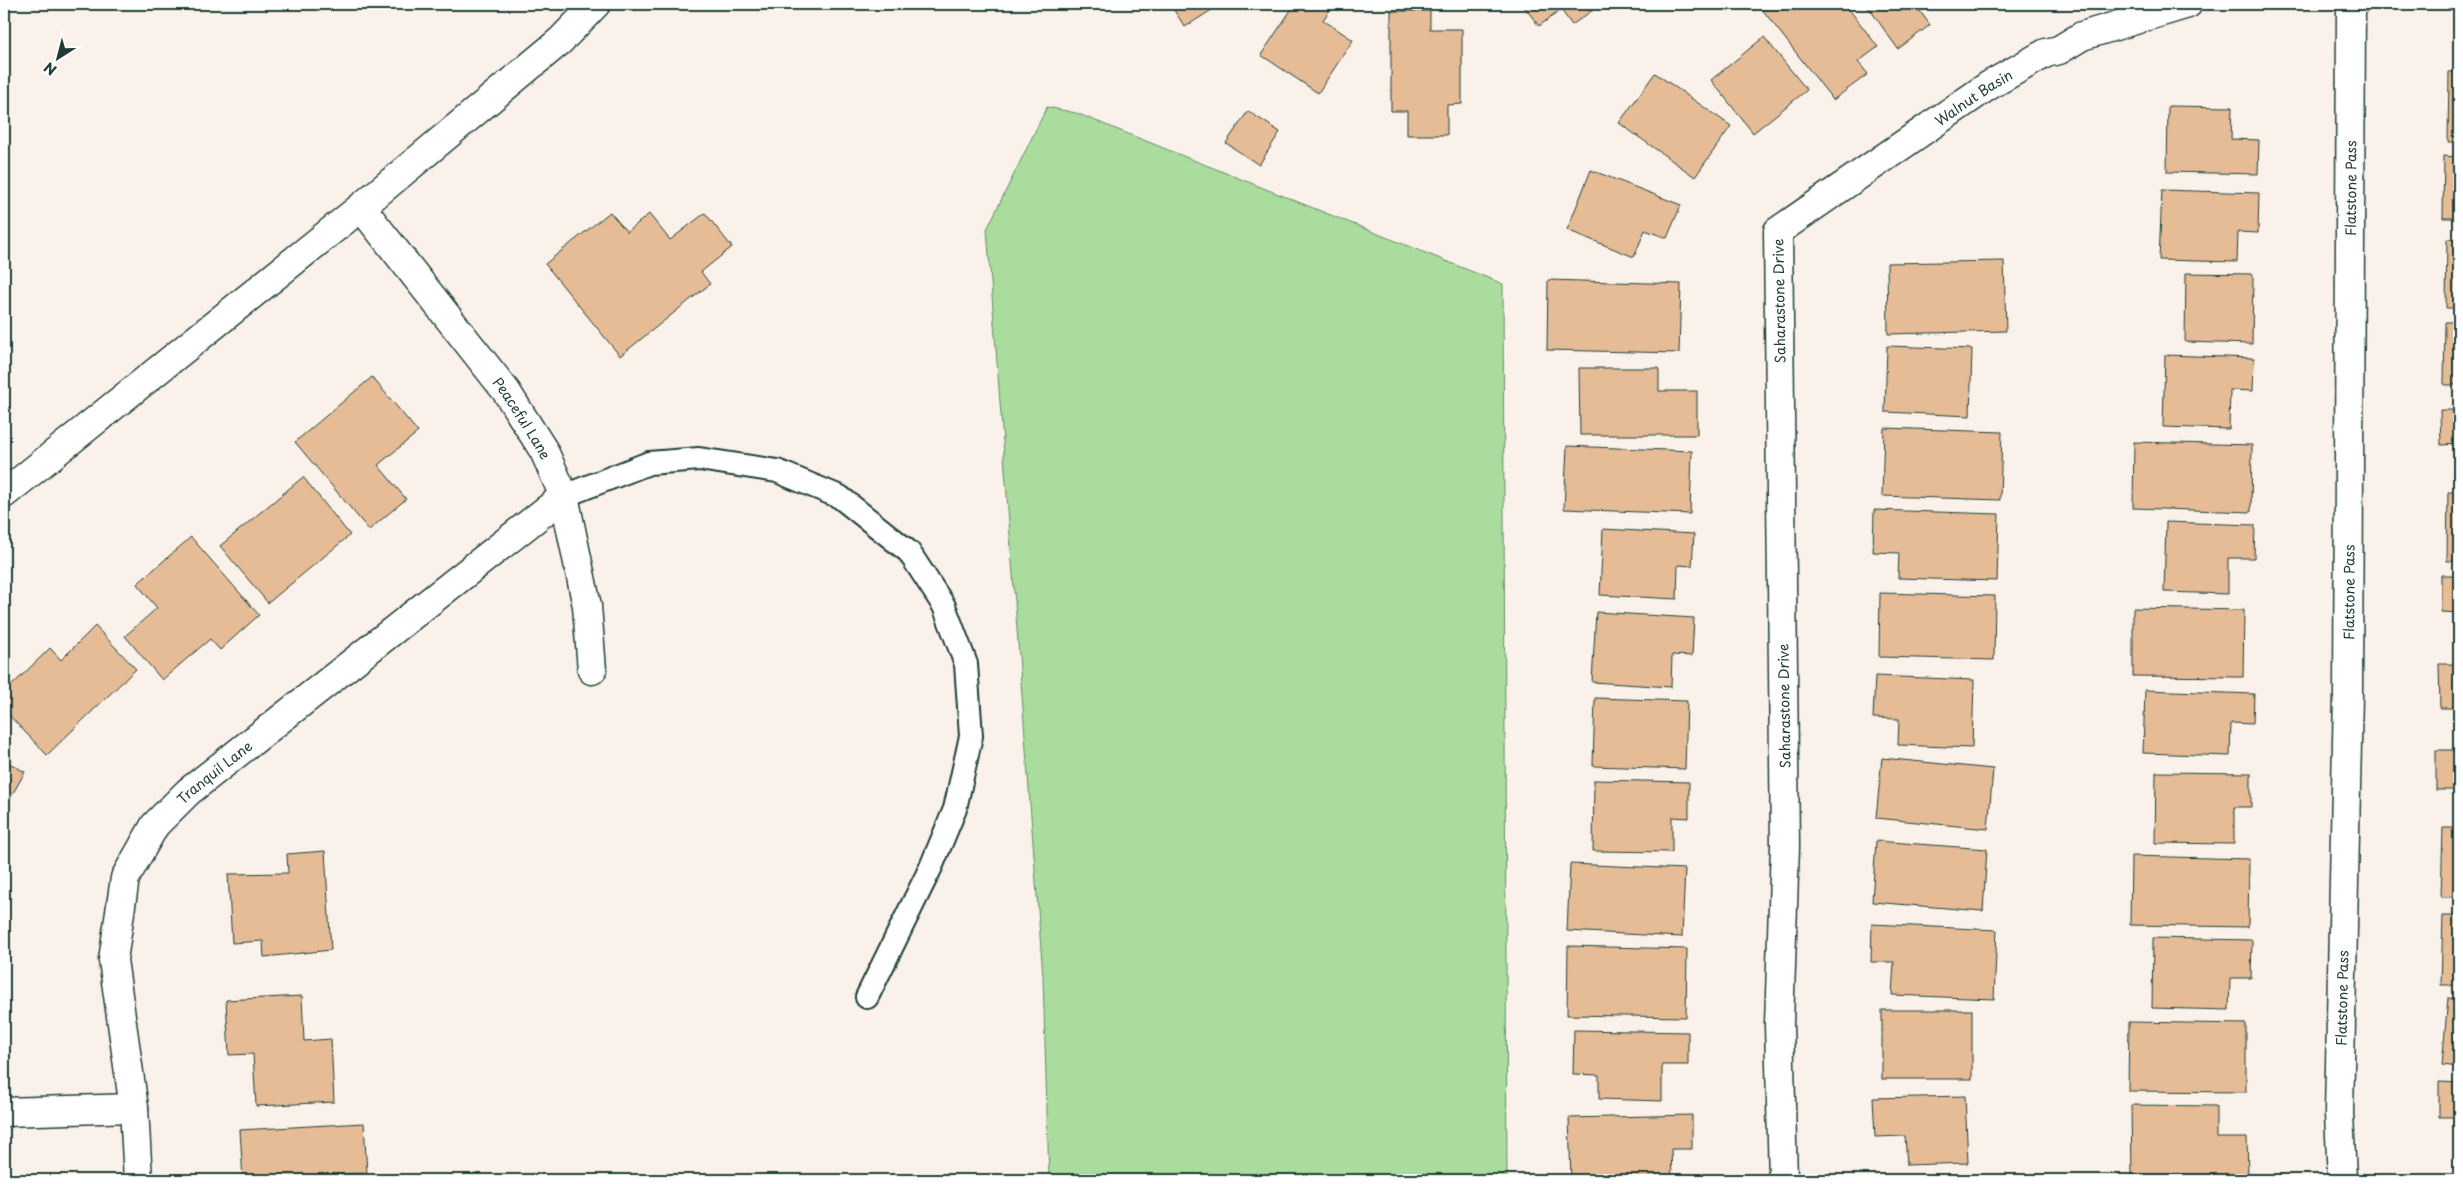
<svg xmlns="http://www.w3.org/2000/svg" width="2463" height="1184" font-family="'Playpen Sans',sans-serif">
	<rect width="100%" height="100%" fill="#faf2ea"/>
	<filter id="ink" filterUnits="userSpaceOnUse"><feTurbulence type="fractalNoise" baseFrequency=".02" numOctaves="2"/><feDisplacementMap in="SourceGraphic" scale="10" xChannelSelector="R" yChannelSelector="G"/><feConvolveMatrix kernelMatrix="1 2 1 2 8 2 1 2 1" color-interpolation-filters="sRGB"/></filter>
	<g filter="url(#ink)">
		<!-- green -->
		<polygon fill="#a9dc9d" stroke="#648c68" points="1047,107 1076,113 1503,284 1507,1180 1049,1180 1043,976 987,229"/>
		<!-- building -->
		<g fill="#e6bc96" stroke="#1f3d34">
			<polygon points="1170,4 1221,4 1185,27"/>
			<polygon points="1295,4 1334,4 1323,20 1353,40 1318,93 1261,55"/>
			<polygon points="1522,4 1601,4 1572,25 1561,10 1539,26"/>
			<polygon points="1758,4 1845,4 1878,47 1858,62 1868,74 1833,100"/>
			<polygon points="1866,4 1921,4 1917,7 1930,25 1898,49"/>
			<polygon points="1391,11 1430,11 1430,29 1462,29 1462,104 1447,105 1447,135 1407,135 1407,111 1391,111"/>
			<polygon points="1764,37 1807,90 1753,133 1711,80"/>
			<polygon points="2449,72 2459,72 2459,142 2448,142"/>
			<polygon points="1655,73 1731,126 1695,177 1619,123"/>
			<polygon points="2168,106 2232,107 2231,139 2259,140 2258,174 2167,172"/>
			<polygon points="1248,111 1280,132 1259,165 1226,143"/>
			<polygon points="2444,156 2459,157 2459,218 2443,218"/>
			<polygon points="1591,170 1681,205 1667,238 1645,230 1634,257 1567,230"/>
			<polygon points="2162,190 2259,193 2258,233 2238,232 2237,262 2159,260"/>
			<polygon points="610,212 627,232 649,214 670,240 705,213 732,247 701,272 710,284 620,356 545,264"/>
			<polygon points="2447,239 2459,240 2459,308 2446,308"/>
			<polygon points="2004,261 2006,331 1888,334 1887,263"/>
			<polygon points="2186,273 2253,274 2252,344 2185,342"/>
			<polygon points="1548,280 1681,284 1679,353 1547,350"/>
			<polygon points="2445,322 2459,322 2459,385 2444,385"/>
			<polygon points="1887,346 1972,349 1970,416 1885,412"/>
			<polygon points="2165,355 2254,358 2253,391 2230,390 2229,429 2163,427"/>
			<polygon points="1579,368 1659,368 1659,391 1697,391 1697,435 1580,435"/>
			<polygon points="372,377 418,432 378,465 406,499 369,530 295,442"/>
			<polygon points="2440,410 2459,410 2459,444 2441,445"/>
			<polygon points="1884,428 2002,432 2000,500 1882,496"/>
			<polygon points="2134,442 2252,445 2251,512 2133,508"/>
			<polygon points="1567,446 1692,451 1690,514 1564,509"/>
			<polygon points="303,477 350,535 268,603 220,546"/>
			<polygon points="2448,492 2459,492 2459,561 2447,561"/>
			<polygon points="1874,510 1999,514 1997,581 1898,578 1899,553 1873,552"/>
			<polygon points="2166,522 2255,525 2254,558 2228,558 2228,594 2164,592"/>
			<polygon points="1603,529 1694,534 1692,566 1678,565 1677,599 1600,595"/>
			<polygon points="191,537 259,615 220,650 210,639 162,680 125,636 157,608 137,584"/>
			<polygon points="2441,575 2459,575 2459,613 2441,612"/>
			<polygon points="1880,593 1995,596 1994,660 1879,657"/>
			<polygon points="2133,608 2244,610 2243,677 2133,676"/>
			<polygon points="1596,612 1694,618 1692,656 1672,655 1671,687 1592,682"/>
			<polygon points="95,626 136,669 47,755 4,710 4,693 50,648 61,660"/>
			<polygon points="2439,664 2459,664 2459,708 2440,708"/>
			<polygon points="1875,676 1974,680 1972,748 1898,745 1899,719 1873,718"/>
			<polygon points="2145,690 2254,694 2253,724 2231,723 2230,756 2143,753"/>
			<polygon points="1595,698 1687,701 1685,769 1593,766"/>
			<rect x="2436" y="750" width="23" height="40"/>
			<polygon points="1882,758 1993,769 1988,829 1876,818"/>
			<polygon points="4,760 25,772 4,809"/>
			<polygon points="2156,772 2251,773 2251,807 2234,807 2234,844 2155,843"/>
			<polygon points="1594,780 1689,782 1689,818 1672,817 1672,852 1593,851"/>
			<polygon points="2443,828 2459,828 2459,897 2441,897"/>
			<polygon points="1876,841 1987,849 1983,911 1872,902"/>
			<polygon points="325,851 331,950 264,957 263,941 232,943 228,874 288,873 287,854"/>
			<polygon points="2131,856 2249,859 2248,927 2130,925"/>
			<polygon points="1570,864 1685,869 1682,937 1567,931"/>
			<polygon points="2443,916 2459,916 2459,985 2441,985"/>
			<polygon points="1872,924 1997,930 1994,999 1892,995 1894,962 1871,962"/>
			<polygon points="2153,938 2252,940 2251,978 2230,978 2229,1010 2152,1008"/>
			<polygon points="1568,946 1687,949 1686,1017 1567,1015"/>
			<polygon points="302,996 304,1041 331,1039 334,1102 256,1106 253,1054 229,1055 226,1000"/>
			<polygon points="2448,998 2459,999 2459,1067 2442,1065"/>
			<rect x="1882" y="1010" width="90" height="69"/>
			<polygon points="2129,1022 2246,1024 2246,1092 2128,1091"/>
			<polygon points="1574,1030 1688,1032 1688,1065 1662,1065 1662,1101 1599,1099 1599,1075 1573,1074"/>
			<polygon points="2439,1082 2459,1083 2459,1117 2439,1117"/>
			<polygon points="1965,1096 1968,1163 1907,1165 1905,1136 1875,1137 1873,1098"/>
			<polygon points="2131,1105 2216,1106 2216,1138 2247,1138 2248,1175 2132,1175"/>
			<polygon points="1692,1115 1692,1149 1671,1149 1672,1180 1571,1180 1569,1118"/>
			<polygon points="364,1123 367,1173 325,1175 325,1180 243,1180 240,1130"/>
		</g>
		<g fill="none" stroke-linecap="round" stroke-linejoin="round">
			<defs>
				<polyline id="lane" points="564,496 649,463 699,459 777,471 840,497 909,552 944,606 966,664 971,736 955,809 931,867 867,997"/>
				<g id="street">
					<path id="s1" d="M361 207 506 391 544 451 564 496 587 606 592 670"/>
					<polyline points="4,1112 134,1108"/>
					<path id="s2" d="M138 1180 134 1108 113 960 125 878 155 825 188 792 564 496"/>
					<path id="s3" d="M1783 1180 1779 1024 1785 846 1778 231 1988 86 2046 53 2059 50 2082 36 2188 4"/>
					<path id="s4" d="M2342 1180 2339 1113 2348 695 2351 4"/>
				</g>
				<polyline id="secondary" points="4,494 361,207 560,41 596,4"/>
			</defs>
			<!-- lane casing -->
			<use href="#lane" stroke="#1f3d34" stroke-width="26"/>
			<!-- street casing -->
			<use href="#street" stroke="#1f3d34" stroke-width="31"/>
			<!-- secondary casing -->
			<use href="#secondary" stroke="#1f3d34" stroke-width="31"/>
			<!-- lane -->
			<use href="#lane" stroke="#fff" stroke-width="22"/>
			<!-- street -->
			<use href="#street" stroke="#fff" stroke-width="28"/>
			<!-- secondary -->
			<use href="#secondary" stroke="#fff" stroke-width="28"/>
		</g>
	</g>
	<g text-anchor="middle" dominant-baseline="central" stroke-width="4" stroke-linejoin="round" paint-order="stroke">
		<!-- street labels -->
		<g font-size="14" fill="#1f3d34" stroke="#fff">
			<text stroke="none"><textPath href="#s3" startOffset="1186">Walnut Basin</textPath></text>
			<text stroke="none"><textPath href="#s4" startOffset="992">Flatstone Pass</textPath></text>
			<text transform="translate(1779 301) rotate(-91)">Saharastone Drive</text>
			<text stroke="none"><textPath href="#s1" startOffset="266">Peaceful Lane</textPath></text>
			<text stroke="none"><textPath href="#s4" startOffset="588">Flatstone Pass</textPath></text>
			<text transform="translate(1784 706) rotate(-91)">Saharastone Drive</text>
			<text stroke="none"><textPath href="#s2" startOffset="445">Tranquil Lane</textPath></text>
			<text stroke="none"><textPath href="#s4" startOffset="182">Flatstone Pass</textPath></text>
		</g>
	</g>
	<!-- margin -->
	<rect width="2463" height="1184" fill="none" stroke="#fff" stroke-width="20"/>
	<rect x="10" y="10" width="2443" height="1164" fill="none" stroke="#1f3d34" stroke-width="2" filter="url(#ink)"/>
	<!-- north arrow -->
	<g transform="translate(58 58) rotate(216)" stroke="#ffffff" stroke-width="4" paint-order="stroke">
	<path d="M0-4L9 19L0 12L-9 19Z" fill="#1f3d34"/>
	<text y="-8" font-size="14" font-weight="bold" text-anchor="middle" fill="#1f3d34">N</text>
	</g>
</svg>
